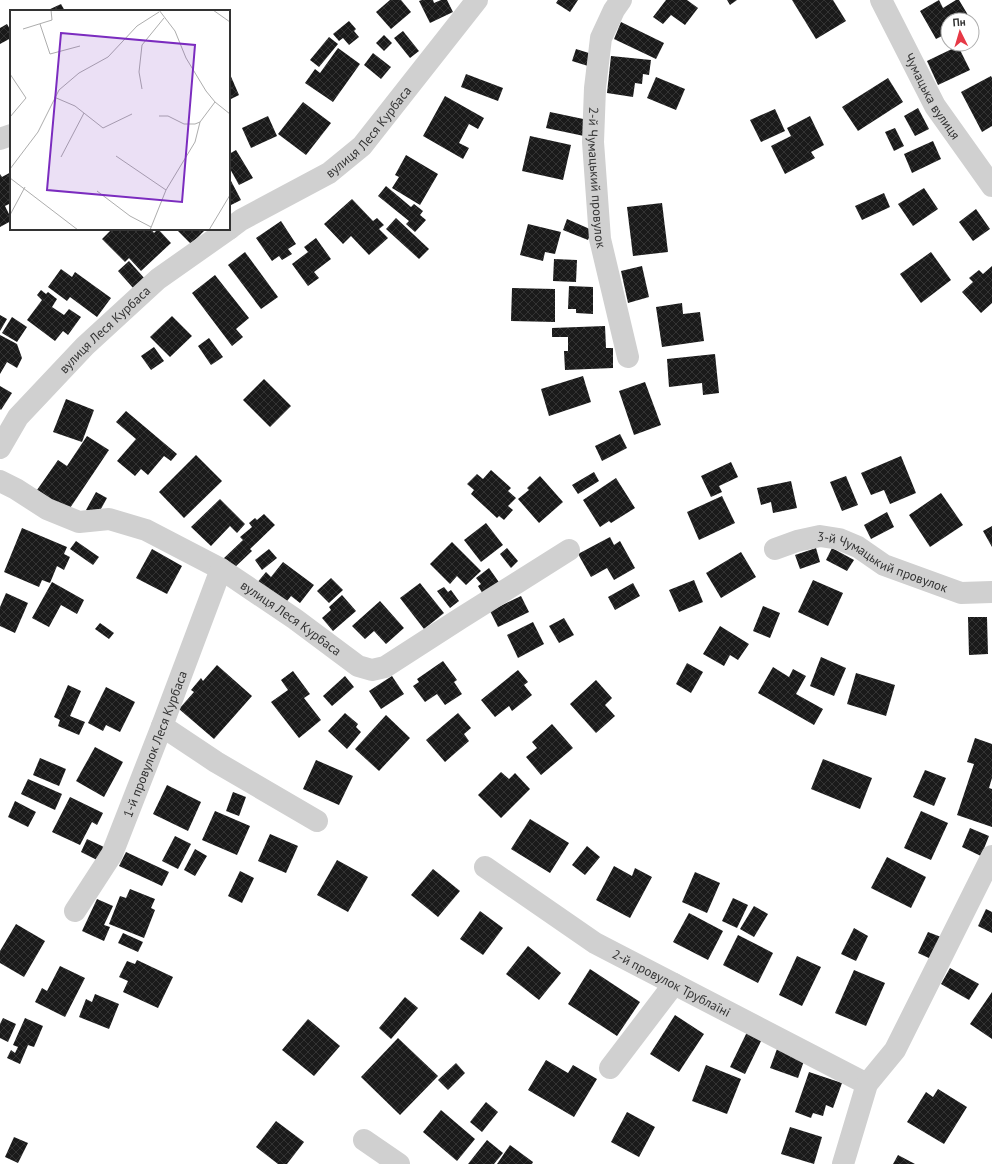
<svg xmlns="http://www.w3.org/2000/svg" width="992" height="1164" font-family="'PT Sans',sans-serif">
	<defs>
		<pattern id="building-cross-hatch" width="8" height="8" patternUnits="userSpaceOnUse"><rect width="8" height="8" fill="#1a1a1a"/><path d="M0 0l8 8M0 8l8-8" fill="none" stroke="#333"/></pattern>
	</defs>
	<rect width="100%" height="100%" fill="#fff"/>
	<!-- building -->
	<g fill="url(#building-cross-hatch)">
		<polygon points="390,0 401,0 411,12 391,29 376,12"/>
		<polygon points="422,0 433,0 434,3 441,0 447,0 453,12 430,23 419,1"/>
		<polygon points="558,0 578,0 570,12 556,3"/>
		<polygon points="666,0 687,0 698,8 685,25 671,15 663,24 653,17"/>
		<polygon points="727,0 737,0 730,5"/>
		<polygon points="792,0 833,0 846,21 816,39"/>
		<polygon points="939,0 943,8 956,0 959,0 971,20 948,20 948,33 936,39 920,11"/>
		<polygon points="61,4 65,11 46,11"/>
		<polygon points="349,21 356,29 354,31 359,37 349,45 343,38 339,41 333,34"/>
		<polygon points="621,22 664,43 656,59 614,39"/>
		<polygon points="7,24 11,31 11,38 0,44 0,28"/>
		<polygon points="403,31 419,51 410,58 394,38"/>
		<polygon points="384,35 392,43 384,51 376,43"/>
		<polygon points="329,37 338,44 319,67 310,60"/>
		<polygon points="958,46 970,70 938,85 927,61"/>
		<polygon points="338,48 360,64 333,102 305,83 315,69 320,73"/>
		<polygon points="576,49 592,54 588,66 572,61"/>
		<polygon points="373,53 391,67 381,79 364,65"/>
		<polygon points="611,56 651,60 649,75 643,74 642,84 635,83 633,97 607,93"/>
		<polygon points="229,72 239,95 229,100"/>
		<polygon points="466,74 503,88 498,101 461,87"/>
		<polygon points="991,76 992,78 992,126 982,132 961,92"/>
		<polygon points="656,77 685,89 676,110 647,98"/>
		<polygon points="888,78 903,102 858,131 842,107"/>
		<polygon points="445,96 484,118 478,129 469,124 459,143 469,148 463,159 423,136"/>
		<polygon points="303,102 331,123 306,155 278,134"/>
		<polygon points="918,108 929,129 915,136 904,116"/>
		<polygon points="775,109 785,131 761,142 750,120"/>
		<polygon points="550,112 588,120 584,136 546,128"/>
		<polygon points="268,116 277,136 251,148 242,128"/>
		<polygon points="810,116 824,145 811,152 815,158 785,174 771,146 791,136 787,128"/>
		<polygon points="895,128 904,146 894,151 885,132"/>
		<polygon points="530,136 571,145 563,180 522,171"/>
		<polygon points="933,141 941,159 912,173 904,154"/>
		<polygon points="236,150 253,178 239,185 229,167 229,154"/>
		<polygon points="406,155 438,174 420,205 392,188 399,177 395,175"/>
		<polygon points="11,172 11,203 5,206 11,218 11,221 0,227 0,174 2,177"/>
		<polygon points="229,177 241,200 231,205 229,200"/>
		<polygon points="386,186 411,207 414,204 423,211 420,215 426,220 415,232 406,224 409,221 378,196"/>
		<polygon points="924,188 938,209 913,226 898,204"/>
		<polygon points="884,193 890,207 862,220 855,206"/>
		<polygon points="352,199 373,221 377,218 384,225 379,229 388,238 369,255 351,236 343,244 324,224"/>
		<polygon points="662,203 668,252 633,256 627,207"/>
		<polygon points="976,209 990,229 973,241 959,222"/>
		<polygon points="396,218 429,249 419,259 386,229"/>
		<polygon points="567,219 592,230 588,240 563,230"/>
		<polygon points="281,221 296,244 288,249 292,254 282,260 279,256 272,261 256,238"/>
		<polygon points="528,224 561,232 555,254 545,252 543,261 520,255"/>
		<polygon points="112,229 151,229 154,233 158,229 171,243 141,271 129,258 125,262 102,239"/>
		<polygon points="176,229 203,229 205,230 191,244"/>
		<polygon points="316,238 331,259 314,272 319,278 308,286 292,264 308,252 304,247"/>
		<polygon points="245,252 278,297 261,309 228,265"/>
		<polygon points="931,252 951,280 921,303 900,274"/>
		<polygon points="554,259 577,260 576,282 553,281"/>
		<polygon points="129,261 145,279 134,289 118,271"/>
		<polygon points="642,266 649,297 628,303 621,271"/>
		<polygon points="992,266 992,303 981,313 962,292 973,282 969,278 979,270 983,274"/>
		<polygon points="61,269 72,277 75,272 111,298 97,317 70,297 67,301 48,287"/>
		<polygon points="215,275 249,318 236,329 243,337 232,346 192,293"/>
		<polygon points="569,286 593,287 593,314 576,313 576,309 568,309"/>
		<polygon points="512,288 555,289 555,322 511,321"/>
		<polygon points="41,290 46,294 48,292 57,299 52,307 64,315 69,309 81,317 68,335 63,331 55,341 27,320 42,300 37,295"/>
		<polygon points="682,303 683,314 700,312 704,341 662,347 656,307"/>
		<polygon points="0,315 7,319 0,331"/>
		<polygon points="172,316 192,336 170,357 150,337"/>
		<polygon points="12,317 27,327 17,342 2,333"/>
		<polygon points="605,326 606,348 613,348 613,368 565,370 564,351 568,351 568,337 552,337 552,328"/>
		<polygon points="0,335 17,344 22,358 17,368 7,362 0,374"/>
		<polygon points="209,338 223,357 211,365 198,346"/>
		<polygon points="154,347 164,361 151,370 141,356"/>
		<polygon points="715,354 719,393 703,395 702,383 669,387 667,359"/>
		<polygon points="583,376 591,402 549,416 541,389"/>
		<polygon points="264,379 291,406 270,427 243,400"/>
		<polygon points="645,382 661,425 634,435 619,391"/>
		<polygon points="0,386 12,393 1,410 0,409"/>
		<polygon points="66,399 94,410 82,442 53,432"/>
		<polygon points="126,411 177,454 171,461 164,456 148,475 141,469 135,476 117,461 136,439 116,422"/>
		<polygon points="620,434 627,448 602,461 595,446"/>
		<polygon points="87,436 109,450 68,511 37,490 58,460 67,466"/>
		<polygon points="196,455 222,481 184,518 159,492"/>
		<polygon points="901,456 916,493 890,504 884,490 871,495 861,473"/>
		<polygon points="731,462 738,477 719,486 722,492 711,497 701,476"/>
		<polygon points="491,470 511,488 508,491 516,498 508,506 513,510 504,520 499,516 497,518 471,494 474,490 467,484 477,474 483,479"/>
		<polygon points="594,472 599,481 578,494 572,485"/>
		<polygon points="540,476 563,502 539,523 518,499 529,490 527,488"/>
		<polygon points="846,476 858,505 842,511 830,482"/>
		<polygon points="616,478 635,508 611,523 609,521 600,527 583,500"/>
		<polygon points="791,481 797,508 773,513 771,502 761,505 757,488"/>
		<polygon points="96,492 107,498 97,516 86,510"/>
		<polygon points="941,493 963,525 930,547 909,515"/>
		<polygon points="722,496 735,523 699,540 687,512"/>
		<polygon points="220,499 245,524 237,533 230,526 211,546 191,527"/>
		<polygon points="887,512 894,527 871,539 864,525"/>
		<polygon points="264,514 275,525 250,549 252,551 233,569 223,559 243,540 240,537 252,527 249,523 255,518 257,520"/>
		<polygon points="486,523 503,545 481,562 464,540"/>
		<polygon points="992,526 992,547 983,531"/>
		<polygon points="22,528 67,547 64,554 70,557 64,570 57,566 50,583 42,580 39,587 4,572"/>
		<polygon points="610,537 614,545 620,541 635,568 614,580 607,568 591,577 578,554"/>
		<polygon points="76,541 99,557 93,565 70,549"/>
		<polygon points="452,542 481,571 466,585 457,576 450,584 430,564"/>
		<polygon points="507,548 518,561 511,568 500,554"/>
		<polygon points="816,548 820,562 800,569 795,555"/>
		<polygon points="832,548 854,560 847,571 826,560"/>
		<polygon points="152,549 182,566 167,594 136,578"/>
		<polygon points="269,549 277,558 262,570 255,560"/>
		<polygon points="741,552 756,577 721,598 706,573"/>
		<polygon points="283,562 314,585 300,603 291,596 284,605 256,584 266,572 271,577"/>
		<polygon points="489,568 503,588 486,599 478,586 481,584 476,578"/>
		<polygon points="331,578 343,590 329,603 317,591"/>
		<polygon points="694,580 703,602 679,612 669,590"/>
		<polygon points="813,580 843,593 828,626 798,612"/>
		<polygon points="52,582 84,600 77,614 61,605 49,627 32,618"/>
		<polygon points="420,583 444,613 424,629 400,598"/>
		<polygon points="633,583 640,596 615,610 608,597"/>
		<polygon points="444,587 448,592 451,590 459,601 450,608 437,591"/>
		<polygon points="6,593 28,603 15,633 0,626 0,607"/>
		<polygon points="342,595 356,611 333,631 322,618 331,610 329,607"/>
		<polygon points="521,596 529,612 498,627 490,611"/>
		<polygon points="380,601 404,628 386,644 374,631 365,639 352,626"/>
		<polygon points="763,606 780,613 770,638 753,631"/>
		<polygon points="968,617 987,617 988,654 969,655"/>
		<polygon points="564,618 574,635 559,643 549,626"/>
		<polygon points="533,622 544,644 518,658 507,635"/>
		<polygon points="100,623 114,633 109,639 95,629"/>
		<polygon points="720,626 749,644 738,660 730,655 724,666 703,654"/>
		<polygon points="821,657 846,668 834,696 810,686"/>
		<polygon points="443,661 457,680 454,682 462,694 445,705 437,694 425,702 413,686 419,682 417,679"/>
		<polygon points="687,663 703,672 691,693 676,684"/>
		<polygon points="217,665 252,696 214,739 179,709 194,692 191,690 201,678 203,681"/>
		<polygon points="773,667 789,677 793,669 806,676 796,694 823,709 814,725 758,693"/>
		<polygon points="518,670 528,682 524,685 532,695 512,711 509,706 495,717 481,700"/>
		<polygon points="293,671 310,694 304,698 321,720 299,738 271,702 288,690 281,680"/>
		<polygon points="856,673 895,685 886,716 847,704"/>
		<polygon points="345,676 354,687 332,706 323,696"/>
		<polygon points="392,676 404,694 381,709 369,691"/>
		<polygon points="596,680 612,698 605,705 615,716 596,733 570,704"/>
		<polygon points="68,685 81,691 70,716 85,722 79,735 58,726 60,720 54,717"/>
		<polygon points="106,687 135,702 120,732 106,725 103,731 88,723"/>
		<polygon points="345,713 358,724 356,727 361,732 347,749 328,731"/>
		<polygon points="458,713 471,728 464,734 469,741 445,762 426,740"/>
		<polygon points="386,715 410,738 379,771 355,749"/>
		<polygon points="552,724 573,748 541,775 526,757 537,748 532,742"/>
		<polygon points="975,738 992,744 992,778 989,788 992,789 992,827 957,815 974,764 967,762"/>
		<polygon points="95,747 123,762 104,797 76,781"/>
		<polygon points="40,758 66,769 59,786 33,775"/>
		<polygon points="823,759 872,778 860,809 811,789"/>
		<polygon points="316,760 353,776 339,805 303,789"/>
		<polygon points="925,770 946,778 934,806 913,797"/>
		<polygon points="501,772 509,779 515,773 530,789 501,818 478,795"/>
		<polygon points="28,779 62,794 55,810 21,794"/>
		<polygon points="167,785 201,802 188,831 153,814"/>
		<polygon points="233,792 246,797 239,816 226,811"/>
		<polygon points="70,797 103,813 97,825 92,822 80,845 52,832"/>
		<polygon points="15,801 36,812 28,827 8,817"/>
		<polygon points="215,811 250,826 237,855 202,840"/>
		<polygon points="921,811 948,823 931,860 904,848"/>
		<polygon points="530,819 569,843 550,873 511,849"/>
		<polygon points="970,828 989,836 981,856 962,847"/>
		<polygon points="270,834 298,846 286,873 258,861"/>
		<polygon points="175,836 191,844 178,869 162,861"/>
		<polygon points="87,839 104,847 97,860 81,852"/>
		<polygon points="587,846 600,857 585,875 572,865"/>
		<polygon points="195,849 207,856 195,876 184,870"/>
		<polygon points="126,852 169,872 162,886 119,866"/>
		<polygon points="887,857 926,877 911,908 871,888"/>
		<polygon points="337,860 368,877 348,912 317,895"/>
		<polygon points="614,866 632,876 635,868 652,877 630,918 596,900"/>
		<polygon points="433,869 460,891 438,917 411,895"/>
		<polygon points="240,871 254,878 242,903 228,896"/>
		<polygon points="695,872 720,883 707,913 682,902"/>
		<polygon points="130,889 155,899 151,908 155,910 144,938 109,924 120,896 126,898"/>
		<polygon points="733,898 748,905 737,928 722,921"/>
		<polygon points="97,899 113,906 104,925 110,927 104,941 82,931"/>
		<polygon points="754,906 768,914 754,937 740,929"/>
		<polygon points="986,909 992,912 992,933 978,926"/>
		<polygon points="480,911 503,928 483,955 460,939"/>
		<polygon points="689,913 723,931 708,960 673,942"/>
		<polygon points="16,924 45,941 24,977 0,963 0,951"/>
		<polygon points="854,928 868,936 856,961 841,954"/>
		<polygon points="928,932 941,937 931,959 918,953"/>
		<polygon points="123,933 143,942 138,952 118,943"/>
		<polygon points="738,935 773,953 758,983 723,965"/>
		<polygon points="528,946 561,973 539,1000 506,974"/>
		<polygon points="797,956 821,967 802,1006 779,995"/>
		<polygon points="137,960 173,977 158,1008 123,992 128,981 119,977 127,961 135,964"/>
		<polygon points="60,966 85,978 65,1017 35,1002 42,988 47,991"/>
		<polygon points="950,968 979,984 969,1000 941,984"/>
		<polygon points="590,969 640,1002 617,1036 568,1004"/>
		<polygon points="854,970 885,983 866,1026 835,1013"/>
		<polygon points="992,992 992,1039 970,1024"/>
		<polygon points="95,994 119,1004 109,1029 79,1017 86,999 92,1002"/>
		<polygon points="405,997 418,1008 391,1039 379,1028"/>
		<polygon points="675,1015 704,1034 679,1072 650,1054"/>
		<polygon points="3,1018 16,1024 8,1042 0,1038 0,1024"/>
		<polygon points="25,1018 43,1026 34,1047 28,1045 20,1064 7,1058 11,1050 15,1053 18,1047 13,1045"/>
		<polygon points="308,1019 340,1046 314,1076 282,1050"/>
		<polygon points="748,1030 763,1037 745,1074 730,1067"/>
		<polygon points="398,1038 438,1076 400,1115 361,1077"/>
		<polygon points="777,1049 805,1058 798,1078 770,1068"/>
		<polygon points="546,1060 568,1073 573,1065 597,1079 574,1117 528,1090"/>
		<polygon points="456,1063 465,1073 448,1090 438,1080"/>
		<polygon points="706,1065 741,1079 727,1114 692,1101"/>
		<polygon points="809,1072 842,1083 833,1108 826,1105 823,1116 813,1113 811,1118 795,1112"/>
		<polygon points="938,1089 967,1107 944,1144 907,1122 926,1092 933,1097"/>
		<polygon points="486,1102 498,1112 482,1132 470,1122"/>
		<polygon points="441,1110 475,1139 457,1161 423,1132"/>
		<polygon points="627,1112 655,1127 639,1157 611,1142"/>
		<polygon points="276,1121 304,1142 287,1164 278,1164 256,1147"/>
		<polygon points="790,1127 822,1137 814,1164 781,1154"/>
		<polygon points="14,1137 28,1143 18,1163 5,1157"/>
		<polygon points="487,1140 503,1153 494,1164 468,1164"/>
		<polygon points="510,1145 533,1162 532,1164 497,1164"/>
		<polygon points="898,1155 915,1164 893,1164"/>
	</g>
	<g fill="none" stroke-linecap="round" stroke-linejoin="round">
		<!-- minor -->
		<g stroke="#d0d0d0" stroke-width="22">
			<path id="s1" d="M621 0 614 10 601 38 595 88 593 142 600 239 628 357"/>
			<path id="s2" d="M881 0 935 106 992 186"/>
			<polyline points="0,139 11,135"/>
			<path id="s3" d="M229 229 241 220 329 173 362 146 477 0"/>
			<path id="s4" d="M0 448 18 417 85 346 158 279 229 229"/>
			<path id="s5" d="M0 481 16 489 47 509 79 522 109 519 146 530 221 569 295 619 358 666 372 670 385 667 461 618 569 550"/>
			<path id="s6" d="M775 549 797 541 820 536 839 539 858 547 884 565 961 593 992 592"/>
			<polyline points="162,726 216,762 317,821"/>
			<path id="s7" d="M485 867 595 943 867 1084"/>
			<path id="s8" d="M75 911 112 854 162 726 221 569"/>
			<polyline points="610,1068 674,984"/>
			<polyline points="364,1140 399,1164"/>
			<polyline points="843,1164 867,1084 895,1050 992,856"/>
		</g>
	</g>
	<g text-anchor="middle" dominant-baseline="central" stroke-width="4" stroke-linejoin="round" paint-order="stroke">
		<!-- street labels -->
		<g font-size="13" fill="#333" stroke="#fff">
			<text stroke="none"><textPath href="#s2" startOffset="109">Чумацька вулиця</textPath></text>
			<text stroke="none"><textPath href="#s3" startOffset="172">вулиця Леся Курбаса</textPath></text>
			<text stroke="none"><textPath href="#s1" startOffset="183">2-й Чумацький провулок</textPath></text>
			<text stroke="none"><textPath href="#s4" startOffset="159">вулиця Леся Курбаса</textPath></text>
			<text stroke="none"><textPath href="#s6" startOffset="115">3-й Чумацький провулок</textPath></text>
			<text stroke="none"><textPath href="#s5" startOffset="328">вулиця Леся Курбаса</textPath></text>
			<text stroke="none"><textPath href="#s8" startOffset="186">1-й провулок Леся Курбаса</textPath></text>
			<text stroke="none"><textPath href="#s7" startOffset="220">2-й провулок Трублаїні</textPath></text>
		</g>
	</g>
	<!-- overview -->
	<g transform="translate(10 10)">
		<rect width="220" height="220" fill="#fff"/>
		<path fill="none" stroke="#adadad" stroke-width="1" d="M149 0 165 21 176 48 196 81 205 92 220 104M203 0 220 12M30 14 40 44 70 36M13 19 42 10 41 0M0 64 16 88 0 107M132 79 129 62 132 35 154 8M44 87 65 96 93 118 122 104M149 106H158L174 114H185L190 112 205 92M106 146 156 180M51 147 74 103M0 159 28 122 49 80 69 63 98 47 127 16 149 2M0 168 68 220M87 181 120 206 141 217M0 205 15 177M140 220 156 180 185 132 190 112M199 220 220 185"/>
		<path fill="#7b2cbf" fill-opacity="0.15" stroke="#7b2cbf" stroke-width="2" d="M51 23 185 35 172 192 37 180Z"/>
		<rect width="220" height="220" fill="none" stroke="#333" stroke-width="2"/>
	</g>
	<!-- north arrow -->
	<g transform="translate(960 32) rotate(355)"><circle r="19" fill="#ffffff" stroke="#adadad"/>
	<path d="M0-3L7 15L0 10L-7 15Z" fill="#e63946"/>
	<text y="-6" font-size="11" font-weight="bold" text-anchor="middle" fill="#333333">Пн</text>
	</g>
</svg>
